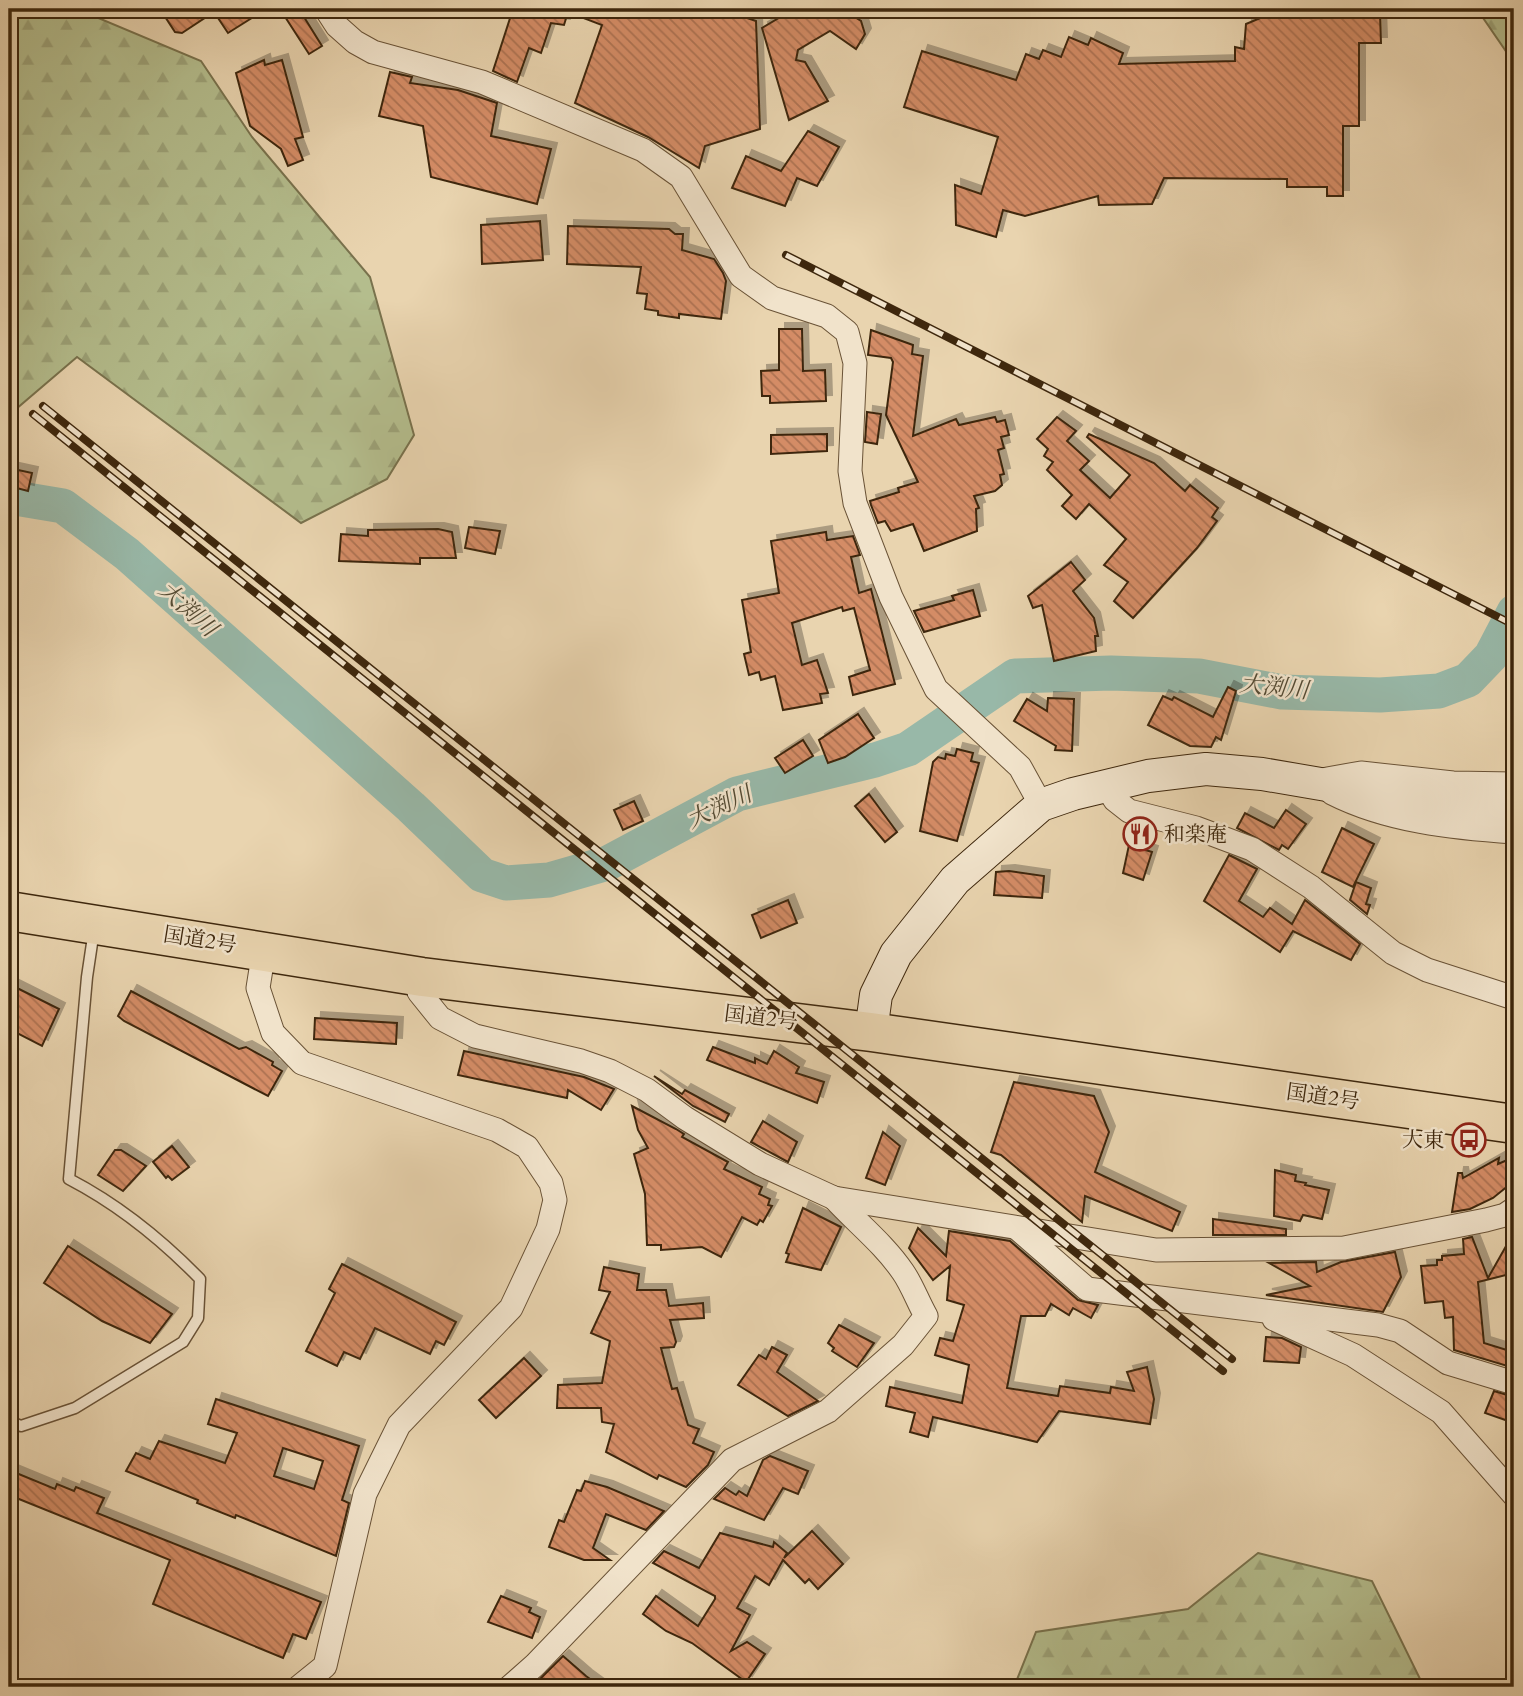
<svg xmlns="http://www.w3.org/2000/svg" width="1523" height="1696" font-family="Cardo,'Noto Serif JP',serif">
	<defs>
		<pattern id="forest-firs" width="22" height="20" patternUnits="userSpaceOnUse" patternTransform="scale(1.75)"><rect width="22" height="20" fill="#b4bd8d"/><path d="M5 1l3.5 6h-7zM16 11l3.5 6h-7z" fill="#9ca278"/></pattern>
		<pattern id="building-back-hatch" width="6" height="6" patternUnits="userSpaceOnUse" patternTransform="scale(1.75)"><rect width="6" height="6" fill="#d48c66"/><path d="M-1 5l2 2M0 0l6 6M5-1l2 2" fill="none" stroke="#ad7252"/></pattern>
		<filter id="shadow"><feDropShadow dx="6" dy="-6" stdDeviation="0" flood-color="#0004"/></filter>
	</defs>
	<rect width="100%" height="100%" fill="#e9d4af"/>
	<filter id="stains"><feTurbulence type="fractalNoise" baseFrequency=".00286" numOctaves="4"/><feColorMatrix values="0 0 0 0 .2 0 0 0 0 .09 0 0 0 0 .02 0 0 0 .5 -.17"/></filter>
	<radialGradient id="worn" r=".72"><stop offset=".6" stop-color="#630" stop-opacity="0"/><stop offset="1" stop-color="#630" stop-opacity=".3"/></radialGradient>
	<!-- forest -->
	<g fill="url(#forest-firs)" stroke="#79724d" stroke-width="2">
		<polygon points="9,9 77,9 201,61 252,137 370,277 414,435 387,479 301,523 77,357 9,415"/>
		<polygon points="898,9 1194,9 901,11"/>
		<polygon points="1422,9 1514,9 1514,63 1481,15"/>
		<polygon points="1258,1553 1372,1581 1424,1687 1014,1687 1036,1632 1188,1609"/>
	</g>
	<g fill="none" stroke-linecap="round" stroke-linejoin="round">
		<!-- river -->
		<polyline stroke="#98b8a8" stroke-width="35" points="9,497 63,506 127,554 411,807 482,875 506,883 549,880 608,863 737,794 875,760 908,749 1015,676 1111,673 1199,676 1282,692 1380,695 1439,691 1468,680 1491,656 1514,612"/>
	</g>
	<!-- building -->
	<g fill="url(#building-back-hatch)" stroke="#3e270d" stroke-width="2" fill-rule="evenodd" filter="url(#shadow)">
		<polygon points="160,9 266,9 228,33 214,12 182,33 175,32"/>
		<polygon points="280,9 299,9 322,46 309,54"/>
		<polygon points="513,9 734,9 732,13 756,21 760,129 705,146 699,168 648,137 575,103 602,25 568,12 564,25 551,23 541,53 529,48 517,82 493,71"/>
		<polygon points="794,9 842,9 861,21 865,34 856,49 830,31 798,50 796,60 805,62 828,101 789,120 762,28"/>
		<polygon points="1282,9 1368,9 1380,14 1381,43 1359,43 1359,126 1343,126 1343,196 1327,196 1327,187 1287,187 1287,179 1164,178 1152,204 1099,205 1098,196 1025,216 1003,210 996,237 956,225 955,185 981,194 998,137 904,107 922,51 1016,80 1026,54 1039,59 1043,50 1061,57 1069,37 1088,45 1091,38 1123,53 1119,64 1235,61 1235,47 1244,49 1246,24"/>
		<polygon points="264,60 265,65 282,60 303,137 295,139 303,160 288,166 281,149 250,126 236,73"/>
		<polygon points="390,72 412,77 410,83 458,90 497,103 491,136 551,149 537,204 431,177 423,126 379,116"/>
		<polygon points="808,131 839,147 817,186 797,178 785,206 732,188 746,156 781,171"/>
		<polygon points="540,221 543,260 482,264 481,225"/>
		<polygon points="568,226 669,229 675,234 683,234 682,250 714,259 723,273 726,281 721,319 679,314 679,318 658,315 658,311 645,309 647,294 637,293 641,267 567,264"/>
		<polygon points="779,329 802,329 803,371 825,370 826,401 770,403 770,396 762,396 761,371 779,370"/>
		<polygon points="871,330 913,345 912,354 923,356 913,436 956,419 959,425 995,417 997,422 1005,420 1009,435 1001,437 1004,448 998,450 1004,474 1000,475 1002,485 995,491 974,496 979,508 976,509 977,531 924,551 913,524 891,531 885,521 878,523 871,505 870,501 899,492 898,488 918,482 886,415 893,362 891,358 868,355"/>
		<polygon points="867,412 881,414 877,444 865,442"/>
		<polygon points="1057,417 1076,431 1067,441 1089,461 1080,470 1110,498 1130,475 1087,437 1089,434 1154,463 1185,491 1190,485 1218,508 1212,517 1217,521 1197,548 1133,618 1114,601 1128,582 1104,565 1126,539 1089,504 1076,519 1062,506 1072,495 1047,470 1053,462 1044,456 1048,449 1037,439"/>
		<polygon points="827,434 827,451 771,454 771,435"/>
		<polygon points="9,468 32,473 28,491 9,486"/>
		<polygon points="469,527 500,531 495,554 465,548"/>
		<polygon points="438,529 452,532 456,558 420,558 420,564 339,561 341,534 368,536 368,530"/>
		<polygon points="826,532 827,540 853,536 860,555 851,557 859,593 871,589 895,684 853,695 849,677 870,670 854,608 843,611 842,607 792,623 802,665 817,660 828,693 820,694 822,703 783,710 775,676 761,680 759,672 749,675 744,654 751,652 742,600 779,593 771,541"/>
		<polygon points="1071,562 1085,580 1073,591 1094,618 1098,636 1095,636 1096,651 1054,661 1042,605 1033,608 1028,596"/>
		<polygon points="973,590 980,616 924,632 914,611 954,600 952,596"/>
		<polygon points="1228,687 1236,691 1221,740 1216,737 1211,747 1190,746 1148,725 1163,696 1172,700 1174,697 1213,717"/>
		<polygon points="1048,698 1074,699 1072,751 1055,750 1056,746 1014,721 1027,699 1047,711"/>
		<polygon points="858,714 874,738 845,757 828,763 819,740"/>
		<polygon points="803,740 813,756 785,773 775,758"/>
		<polygon points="957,749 973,753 971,761 979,763 957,841 920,831 933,762 938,757 945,759 946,754 955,756"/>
		<polygon points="869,794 897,832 885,842 855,806"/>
		<polygon points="634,801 643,821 623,830 614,810"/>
		<polygon points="1286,810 1306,824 1288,849 1282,845 1279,850 1237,828 1245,813 1274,828"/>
		<polygon points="1342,828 1374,844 1353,887 1322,872"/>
		<polygon points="1129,845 1152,852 1143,880 1123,873"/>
		<polygon points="1229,855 1257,869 1239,901 1263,917 1270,908 1292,924 1305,900 1360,944 1351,960 1293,931 1280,952 1204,901"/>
		<polygon points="1009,871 1044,876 1042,898 994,895 996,872"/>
		<polygon points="1356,882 1371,888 1366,904 1370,905 1367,914 1350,900"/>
		<polygon points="788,900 797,923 761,938 752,915"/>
		<polygon points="9,984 59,1009 42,1046 9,1029"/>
		<polygon points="131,991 239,1049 246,1047 273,1062 272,1065 282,1071 268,1096 124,1021 118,1016"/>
		<polygon points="315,1018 397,1023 396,1044 314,1039"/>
		<polygon points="713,1047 755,1063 755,1058 767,1064 774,1051 799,1067 796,1073 824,1082 817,1103 707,1060"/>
		<polygon points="464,1051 584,1077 614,1089 601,1110 568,1090 567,1098 458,1075"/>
		<polygon points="654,1076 682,1094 685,1090 729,1114 725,1122 693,1106"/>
		<polygon points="1014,1082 1094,1096 1109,1132 1095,1172 1180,1212 1172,1231 1085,1196 1082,1222 1001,1155 991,1152"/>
		<polygon points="632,1106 676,1129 684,1134 682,1137 728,1162 724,1169 762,1187 759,1194 770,1199 768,1205 772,1206 763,1222 760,1220 757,1225 742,1217 721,1257 702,1247 661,1250 661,1245 647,1245 645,1194 634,1154 648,1148 638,1130"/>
		<polygon points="763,1121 797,1142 788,1162 751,1142"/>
		<polygon points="883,1132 900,1146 885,1185 866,1178"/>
		<polygon points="172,1146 189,1167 172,1180 168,1176 166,1178 153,1162"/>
		<polygon points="115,1150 121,1150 146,1166 123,1191 98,1175"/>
		<polygon points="1514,1157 1514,1181 1493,1198 1470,1209 1452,1212 1458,1173 1462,1173 1463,1178 1499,1158 1498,1164"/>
		<polygon points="1275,1170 1296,1175 1295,1181 1306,1183 1305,1185 1329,1190 1322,1219 1303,1215 1300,1221 1274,1216"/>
		<polygon points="803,1208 841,1227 821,1270 786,1262 789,1254 786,1253"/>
		<polygon points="1213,1219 1286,1229 1286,1235 1213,1235"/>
		<polygon points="918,1228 946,1256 949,1231 1010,1241 1078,1300 1098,1305 1091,1318 1073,1308 1069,1315 1051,1304 1045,1316 1021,1316 1007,1388 1058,1396 1060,1386 1110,1393 1111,1387 1134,1391 1127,1372 1147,1367 1154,1399 1150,1424 1059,1411 1037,1442 933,1417 928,1437 910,1432 915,1413 886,1406 890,1387 962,1403 969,1365 935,1355 940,1338 953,1341 964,1305 947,1300 950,1266 933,1280 909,1248"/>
		<polygon points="1514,1232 1514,1273 1478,1282 1484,1343 1510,1351 1514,1342 1514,1368 1454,1350 1453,1317 1445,1318 1443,1301 1425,1303 1421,1266 1437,1265 1437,1260 1442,1260 1442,1256 1464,1254 1463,1239 1472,1237 1488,1278"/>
		<polygon points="68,1246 172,1314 150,1343 102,1321 44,1283"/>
		<polygon points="1395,1252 1401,1277 1383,1312 1266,1295 1310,1286 1269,1263 1316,1262 1317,1272 1341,1262"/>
		<polygon points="342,1264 456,1322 444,1345 436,1341 430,1354 375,1328 360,1359 344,1352 337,1366 306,1351 335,1293 329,1289"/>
		<polygon points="604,1267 639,1274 637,1290 666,1290 669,1306 703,1303 704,1318 670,1320 676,1342 674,1347 661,1348 672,1389 677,1388 688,1425 699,1429 693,1443 714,1452 708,1465 686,1487 659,1475 657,1479 606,1452 614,1424 602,1422 601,1408 557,1408 558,1385 602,1383 610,1341 591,1333 610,1292 599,1290"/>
		<polygon points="839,1325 874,1343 857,1367 832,1351 834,1348 828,1343"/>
		<polygon points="1266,1337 1282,1338 1301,1347 1299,1363 1264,1361"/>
		<polygon points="772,1347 787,1355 777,1372 818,1401 788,1416 738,1385 759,1355 766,1359"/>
		<polygon points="524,1358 541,1376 496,1418 479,1400"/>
		<polygon points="1494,1391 1514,1397 1514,1423 1485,1413"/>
		<path d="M216 1399 359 1446 342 1500 349 1503 336 1556 236 1515 235 1518 197 1503 198 1500 126 1471 136 1453 150 1459 159 1441 225 1463 237 1433 208 1424ZM283 1448 323 1461 314 1489 274 1476Z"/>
		<polygon points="770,1456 808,1471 798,1494 783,1488 764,1520 714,1499 725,1488 736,1495 739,1491 747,1496 763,1460"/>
		<polygon points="9,1470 55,1489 57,1484 74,1491 76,1487 104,1498 97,1513 321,1602 306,1639 293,1634 283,1658 153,1604 170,1560 9,1495"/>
		<polygon points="585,1481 607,1487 664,1511 646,1530 606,1514 593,1548 610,1560 584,1560 549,1547 559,1520 564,1522 577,1490 581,1491"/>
		<polygon points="812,1531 843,1564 818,1589 809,1579 805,1583 783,1560 769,1585 755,1576 737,1608 750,1615 731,1651 747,1642 765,1654 746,1682 692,1643 666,1631 643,1614 656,1596 698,1626 715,1599 715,1596 653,1563 664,1551 699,1568 720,1533 773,1547 774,1542 787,1553 784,1558"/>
		<polygon points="501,1596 531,1608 529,1612 540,1617 532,1638 488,1622"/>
		<polygon points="563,1656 586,1676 601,1687 543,1687 537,1682"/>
	</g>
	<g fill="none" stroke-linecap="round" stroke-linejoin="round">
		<defs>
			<path id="lane" d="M9 1421 21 1426 75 1408 183 1342 198 1318 200 1279C161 1239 119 1205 69 1179L87 977 94 930"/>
			<g id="street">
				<polyline points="326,9 337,26 355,42 373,52 482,82 643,150 681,177 741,276 772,298 827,316 847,332 855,363 850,471 855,503 891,597 936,689 1020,767 1041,805"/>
				<polyline points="1327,779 1361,773 1453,783 1514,784"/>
				<polyline points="1106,786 1115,800 1129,811 1196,828 1252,849 1311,887 1393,953 1427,970 1514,998"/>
				<path d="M1332 793C1387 821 1453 828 1514 832"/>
				<polyline points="264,950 258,988 273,1033 302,1063 497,1130 527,1147 551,1183 555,1200 548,1229 511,1308 399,1425 365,1494 325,1666 299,1687"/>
				<polyline points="422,977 419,992 440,1018 475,1036 581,1061 610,1071 647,1090 685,1118 760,1164 834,1198 1156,1250 1344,1248 1486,1220 1505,1215 1514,1209"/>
				<polyline points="1017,1228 1087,1289 1378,1325 1400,1331 1448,1363 1514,1383"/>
				<polyline points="1274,1319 1353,1355 1441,1412 1514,1495"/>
				<path d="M510 1687 535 1665 732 1460 828 1411 903 1345 926 1316C918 1302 912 1285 903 1272 884 1244 857 1223 834 1198"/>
			</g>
			<polyline id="secondary" points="871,1032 876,995 896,954 955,880 1041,805 1073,794 1148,776 1206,769 1262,774 1420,801 1514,808"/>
			<polyline id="highway" points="9,911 422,977 871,1032 1514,1124"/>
		</defs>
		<!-- lane casing -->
		<use href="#lane" stroke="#695236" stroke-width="13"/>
		<!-- street casing -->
		<use href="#street" stroke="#695236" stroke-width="25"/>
		<!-- secondary casing -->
		<use href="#secondary" stroke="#3e270d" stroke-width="34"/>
		<!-- highway casing -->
		<use href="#highway" stroke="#3e270d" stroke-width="41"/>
		<!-- path -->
		<polyline stroke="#3e270d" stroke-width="3.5" stroke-dasharray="5 3.5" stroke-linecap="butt" points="1511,596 1514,596"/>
		<!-- lane -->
		<use href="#lane" stroke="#f1e3cb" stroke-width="10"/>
		<!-- street -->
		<use href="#street" stroke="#f1e3cb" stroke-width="23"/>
		<!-- secondary -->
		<use href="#secondary" stroke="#f1e3cb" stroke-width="32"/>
		<!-- highway -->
		<use href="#highway" stroke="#e9d4af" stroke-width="38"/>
		<defs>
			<g id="rail">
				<polyline points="786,255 1514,625"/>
				<polyline points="43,406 1232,1359"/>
				<polyline points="33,414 1223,1371"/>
			</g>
		</defs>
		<!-- rail casing -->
		<use href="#rail" stroke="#3e270d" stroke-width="8"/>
		<!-- rail -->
		<use href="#rail" stroke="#f1e3cb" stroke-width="5" stroke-dasharray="16" stroke-linecap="butt"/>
	</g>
	<!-- icons -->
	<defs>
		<symbol id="restaurant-ring" viewBox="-11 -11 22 22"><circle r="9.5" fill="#f1e3cb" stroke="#8f2418" stroke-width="1.5"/><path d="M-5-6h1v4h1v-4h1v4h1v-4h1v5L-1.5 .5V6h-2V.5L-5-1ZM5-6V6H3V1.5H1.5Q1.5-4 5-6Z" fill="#8f2418"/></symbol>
		<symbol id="bus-ring" viewBox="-11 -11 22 22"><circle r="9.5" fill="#f1e3cb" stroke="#8f2418" stroke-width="1.5"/><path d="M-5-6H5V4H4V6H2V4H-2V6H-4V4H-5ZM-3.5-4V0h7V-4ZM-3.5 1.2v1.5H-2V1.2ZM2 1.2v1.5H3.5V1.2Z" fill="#8f2418"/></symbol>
	</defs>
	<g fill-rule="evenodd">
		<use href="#restaurant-ring" x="1121" y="815" width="38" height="38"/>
		<use href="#bus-ring" x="1450" y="1121" width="38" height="38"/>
	</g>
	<g text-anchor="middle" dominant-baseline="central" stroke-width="5" stroke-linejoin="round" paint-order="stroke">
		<!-- poi labels -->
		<g font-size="21" fill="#3e270d" stroke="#f1e3cb" text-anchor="start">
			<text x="1164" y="834">和楽庵</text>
			<text x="1444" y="1140" text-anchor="end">大東</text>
		</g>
		<!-- street labels -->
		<g font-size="21" fill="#3e270d" stroke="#f1e3cb">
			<text transform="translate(200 940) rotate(9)">国道2号</text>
			<text transform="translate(761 1018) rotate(7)">国道2号</text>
			<text transform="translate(1323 1097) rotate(8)">国道2号</text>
		</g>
		<!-- water labels -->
		<g font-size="23" font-style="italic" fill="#544b34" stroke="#f1e3cb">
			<text transform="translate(188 609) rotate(42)">大渕川</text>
			<text transform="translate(1274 687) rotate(6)">大渕川</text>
			<text transform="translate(719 807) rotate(-25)">大渕川</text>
		</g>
	</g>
	<!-- margin -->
	<rect width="1523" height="1696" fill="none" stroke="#e9d4af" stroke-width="35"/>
	<rect x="10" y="10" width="1502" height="1675" fill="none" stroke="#3e270d" stroke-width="3.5"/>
	<rect x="18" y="18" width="1488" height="1661" fill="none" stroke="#3e270d" stroke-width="2"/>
	<rect width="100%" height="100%" filter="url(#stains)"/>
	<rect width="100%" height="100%" fill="url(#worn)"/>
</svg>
